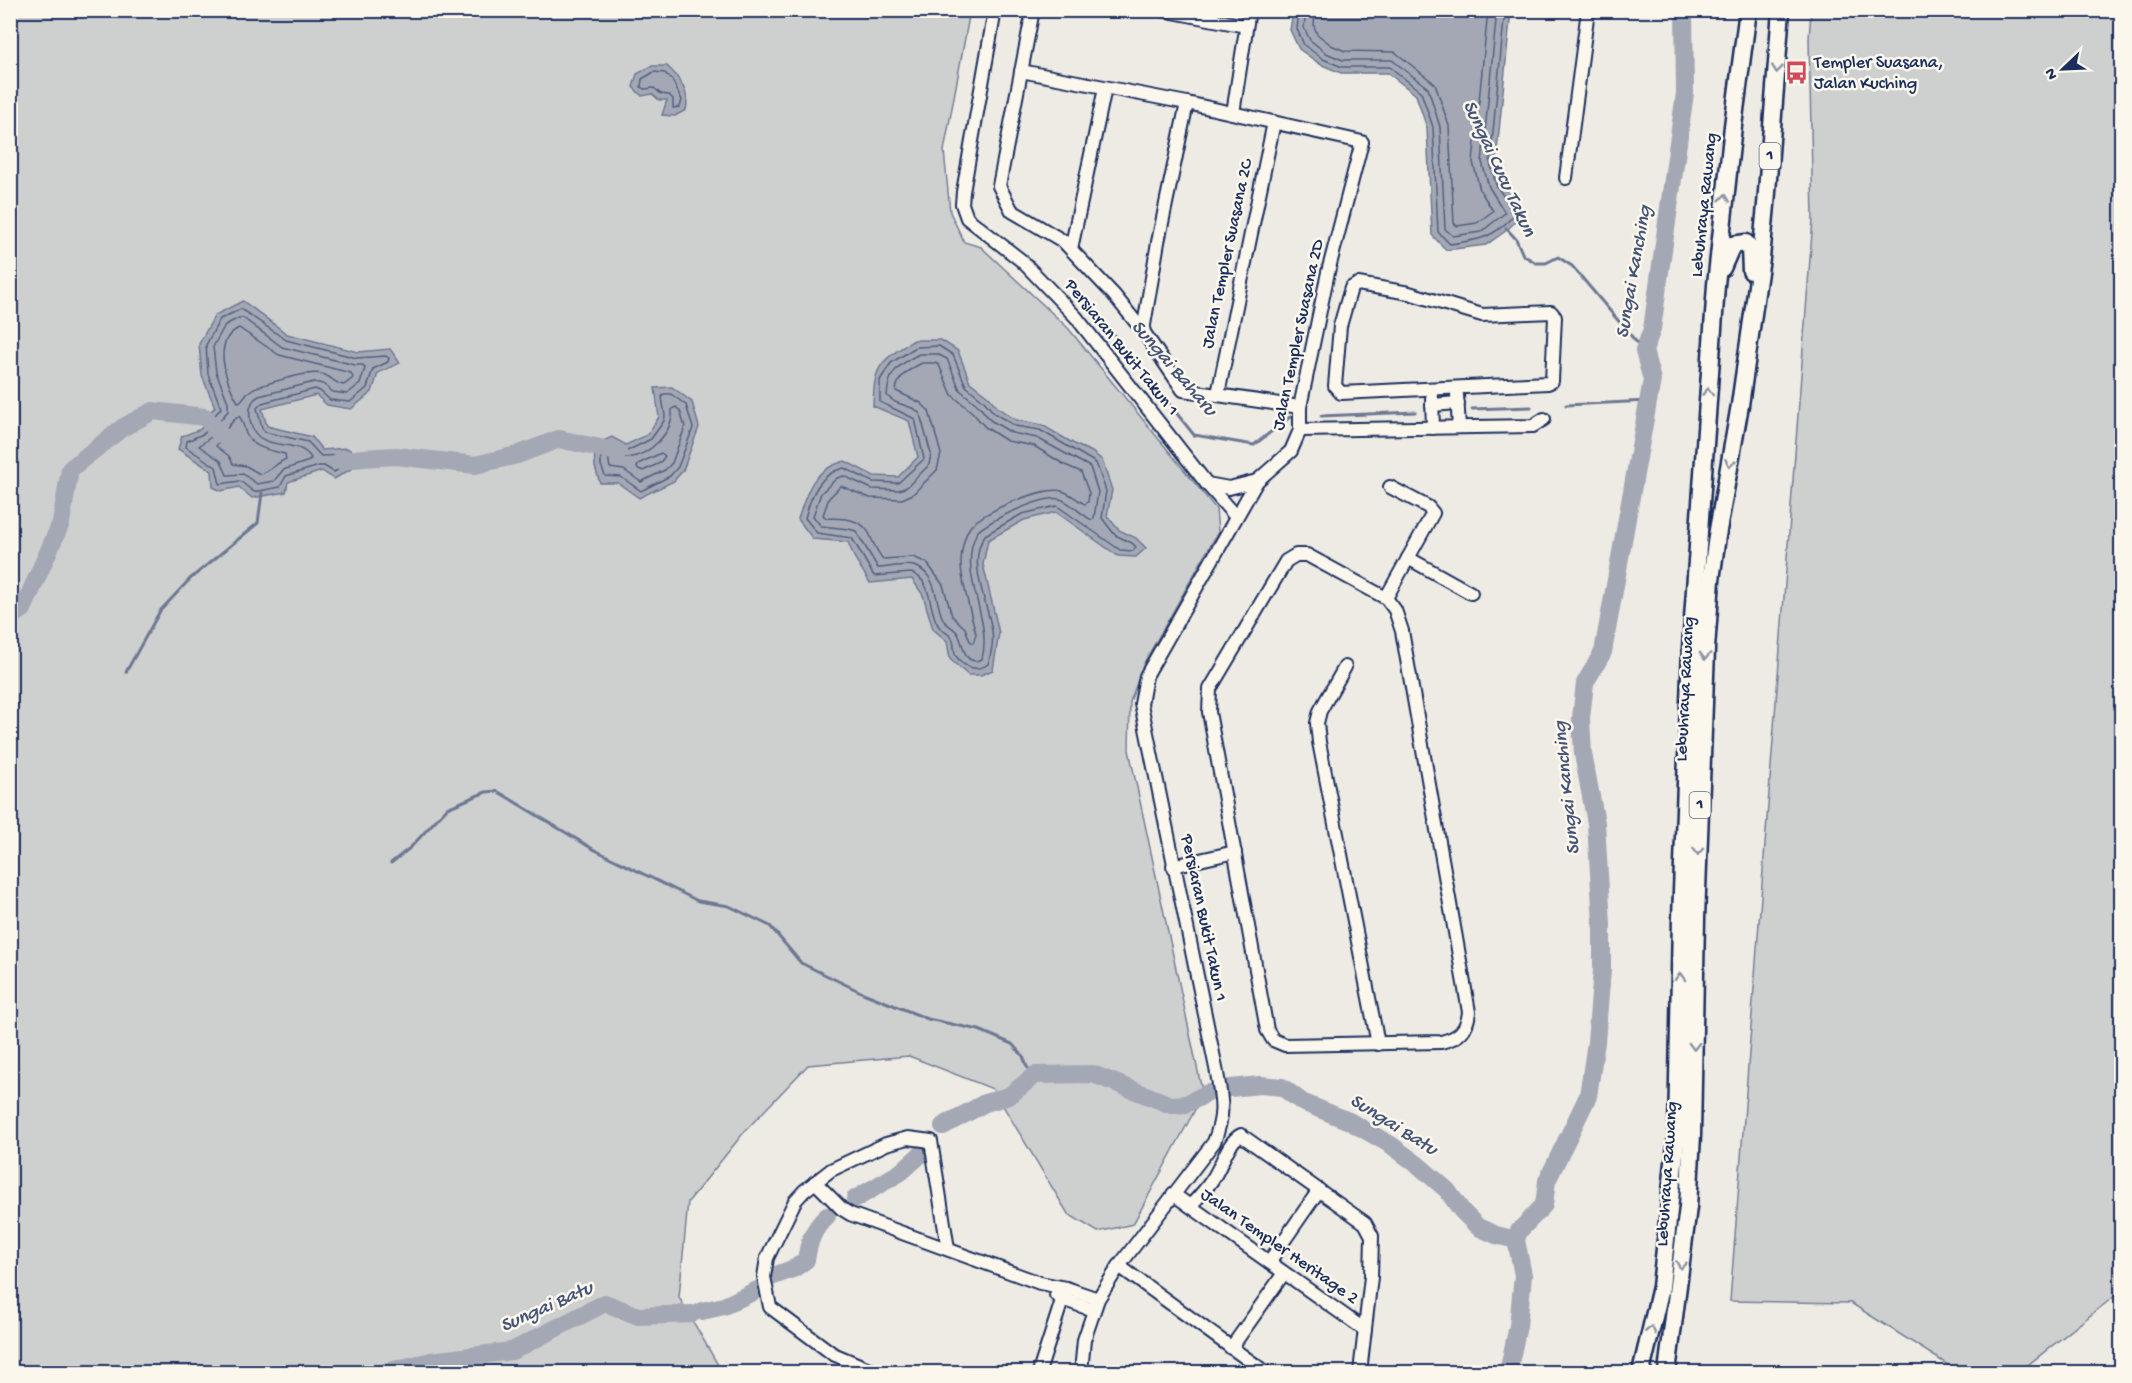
<svg xmlns="http://www.w3.org/2000/svg" width="2132" height="1383" font-family="'Gochi Hand',sans-serif">
	<rect width="100%" height="100%" fill="#eeebe4"/>
	<filter id="ink" filterUnits="userSpaceOnUse"><feTurbulence type="fractalNoise" baseFrequency=".0167" numOctaves="2"/><feDisplacementMap in="SourceGraphic" scale="12" xChannelSelector="R" yChannelSelector="G"/><feConvolveMatrix kernelMatrix="1 2 1 2 8 2 1 2 1" color-interpolation-filters="sRGB"/></filter>
	<g filter="url(#ink)">
		<!-- green -->
		<g fill="#cecfcf" stroke="#747f96" stroke-width="1.5">
			<polygon points="10,11 970,11 944,151 950,212 964,242 981,247 1068,328 1216,509 1218,532 1145,661 1130,702 1129,750 1203,1095 1133,1224 1098,1232 1068,1214 993,1089 909,1056 808,1065 745,1131 688,1202 679,1297 722,1372 11,1372"/>
			<polygon points="1811,11 2121,11 2121,1291 2019,1372 1959,1372 1851,1303 1730,1301 1813,219 1809,39"/>
		</g>
		<!-- water -->
		<g fill="#a3a8b4" stroke="#6d7892" stroke-width="1.5">
			<polygon points="1293,11 1511,11 1496,161 1501,182 1523,214 1507,230 1486,245 1446,250 1432,235 1427,128 1416,95 1388,73 1341,73 1320,64 1299,49 1290,30"/>
			<path d="M652 66H667C680 78 690 93 686 110L675 116 662 115 667 100H659L652 94 642 96 633 87 637 74Z"/>
			<polygon points="243,301 287,334 358,352 390,349 400,363 378,373 372,392 351,409 327,405 316,395 262,409 267,426 312,437 322,450 347,448 363,458 358,465 334,479 322,471 288,482 286,492 252,498 239,487 221,491 213,487 212,471 178,449 182,436 201,429 205,417 215,407 202,376 199,344 215,315"/>
			<path d="M914 340H941L958 351 970 382 988 396 998 408 1016 420 1042 425 1076 445 1092 452 1102 460 1112 490 1107 516 1119 530 1136 538 1146 548 1136 557 1118 556 1056 512 1024 520 988 540 983 564 999 633 993 670 981 675H968L950 659 947 641 933 629 923 595 912 579 870 583 854 557 848 542 813 539 798 519C808 489 812 470 845 461L874 476 898 477 918 457 909 421 873 406C874 364 880 362 914 340Z"/>
			<polygon points="672,387 692,402 699,427 683,470 674,481 639,498 618,483 600,483 595,467 594,445 612,437 626,445 647,435 659,417 655,388"/>
		</g>
		<g fill="none" stroke-linecap="round" stroke-linejoin="round">
			<!-- shore -->
			<g stroke="#515f80" stroke-width="1.5">
				<path d="M1299 10 1297 29 1304 45 1323 59 1342 67H1390L1421 92 1433 127 1438 232 1450 244C1480 240 1494 238 1515 214L1496 185 1490 162 1505 10"/>
				<polyline points="1306,10 1304,28 1310,40 1326,53 1343,60 1392,60 1428,88 1440,127 1445,229 1453,236 1481,232 1505,213 1489,187 1482,162 1497,10"/>
				<polyline points="1315,10 1314,26 1317,34 1331,45 1345,51 1395,52 1435,84 1449,126 1454,223 1457,226 1477,223 1493,211 1480,190 1473,162 1488,10"/>
				<polygon points="654,72 665,73 672,80 682,100 680,107 673,108 673,99 669,95 661,94 654,88 644,89 641,87 642,79"/>
				<polygon points="241,309 286,340 357,358 386,356 389,358 388,362 373,369 367,388 350,402 330,400 320,391 315,389 262,403 257,408 262,428 265,432 308,442 321,456 345,455 351,458 351,462 334,472 324,466 319,466 286,476 280,487 254,492 240,481 220,484 216,467 186,447 187,441 205,433 210,421 221,408 208,374 206,345 220,319"/>
				<path d="M239 318H243L282 347 355 365H363L365 368 360 384 347 394 333 392 323 384 314 382 259 396C245 403 248 428 259 437 275 449 299 440 311 458L309 461 283 470 274 481 257 484 243 474 227 475 221 461 199 446 211 437 216 425 228 411V402L216 372 213 347 225 325Z"/>
				<path d="M239 328 279 355 351 373 353 378 344 385C335 384 331 376 322 374 308 370 270 383 254 388L247 393 241 401 238 402C226 382 211 341 239 328Z"/>
				<path d="M939 346 953 355 966 386 984 401 994 413 1015 426 1040 430 1096 463 1106 491 1102 518 1115 535 1132 543 1136 547 1133 551 1120 550 1057 506 1022 514 985 535C966 563 988 602 992 631 994 642 991 654 988 664 977 672 964 668 956 656 953 651 955 643 952 638 949 633 941 631 938 625 928 610 933 579 911 573L874 576 852 538 817 533 805 518C811 495 820 473 844 468L873 482 898 483 924 459 915 419 880 402V380L891 363 916 347Z"/>
				<path d="M919 354H937L947 359 960 390 979 406 990 420 1012 433 1037 438 1090 467 1098 492 1094 518 1092 520C1081 515 1072 503 1060 499 1043 495 990 520 977 532 956 573 993 617 982 659 963 668 964 643 958 634 955 628 948 626 944 621 935 606 939 579 919 568 909 562 889 568 878 568L856 531 849 529 821 526 813 516 821 493 837 478 844 476 872 489 899 490 907 487 929 465 931 454 920 414 915 409 895 402 887 396C888 372 898 365 919 354Z"/>
				<path d="M922 363H935L939 365 952 395 972 412 985 427 1007 441 1034 446 1065 465 1081 472 1089 493 1088 502 1085 504C1077 500 1070 493 1062 491 1043 486 981 512 970 527 964 536 961 552 961 562 960 578 972 617 976 634L973 643 970 641 965 628 952 616 943 585 927 563 913 557 883 559C876 551 873 542 869 533 860 517 842 519 826 518L823 515 829 498 841 486 870 498 902 499 913 494 937 470 941 454 929 411 921 403 896 391C897 376 910 369 922 363Z"/>
				<polygon points="664,394 671,394 686,405 693,428 678,467 670,476 641,491 621,477 605,476 601,465 601,449 612,444 627,451 651,439 664,421 665,416 662,397"/>
				<path d="M676 407 680 411 685 427 672 463 665 470 641 482 624 470 610 468 608 456 610 453C616 454 621 459 628 458 650 455 674 432 672 409Z"/>
				<path d="M239 416C243 421 244 428 246 434 253 449 271 450 285 454L286 459C276 463 270 472 260 474L246 466 233 464 229 456 216 446C224 435 228 423 239 416Z"/>
				<polygon points="661,453 665,456 660,463 643,471 637,468 638,464"/>
			</g>
			<!-- stream -->
			<g stroke="#6d7892" stroke-width="3">
				<polyline points="1506,228 1516,239 1523,255 1536,263 1546,263 1558,257 1572,266 1644,351"/>
				<polyline points="1094,310 1194,435 1254,445 1290,417"/>
				<polyline points="1566,405 1648,401"/>
				<polyline points="1472,409 1531,407"/>
				<polyline points="1321,416 1415,412"/>
				<polyline points="126,672 160,611 190,579 258,523 262,493"/>
				<polyline points="391,863 411,847 447,808 486,792 497,791 593,849 698,901 729,906 770,926 801,963 863,993 928,1019 979,1030 1012,1044 1023,1056 1027,1067 1035,1075"/>
			</g>
			<!-- river -->
			<g stroke="#a3a8b4" stroke-width="18">
				<polyline points="340,461 363,458 396,456 475,465 517,455 559,439 618,452"/>
				<polyline points="10,617 23,609 61,523 70,469 122,428 153,411 205,417 220,434"/>
				<polyline points="1230,1088 1260,1085 1282,1087 1302,1102 1349,1121 1391,1145 1418,1165 1447,1190 1462,1211 1478,1227 1496,1235 1516,1240"/>
				<polyline points="943,1126 985,1103 1009,1096 1035,1075 1093,1074 1171,1105 1186,1104 1208,1093"/>
				<polyline points="855,1199 901,1172 920,1155"/>
				<path d="M771 1277 795 1268 806 1260C809 1241 813 1229 827 1216"/>
				<polyline points="702,1311 724,1306 757,1290"/>
				<polyline points="385,1372 431,1361 512,1351 605,1303 638,1316 692,1314"/>
				<polyline points="1508,1372 1518,1326 1523,1275 1516,1240 1519,1231 1544,1205 1547,1181 1588,1096 1596,1042 1602,970 1602,924 1596,823 1583,754 1581,718 1585,683 1603,652 1652,380 1644,351 1652,329 1685,93 1684,10"/>
			</g>
			<defs>
				<g id="minor">
					<polyline points="995,10 963,192 962,204 967,218 1022,261 1076,317 1207,484 1236,517"/>
					<polyline points="1033,10 999,186 1012,211 1063,241 1114,295 1143,331 1183,390 1300,407"/>
					<polyline points="1162,10 1246,26"/>
					<path d="M1021 71 1187 103 1362 142 1328 272 1300 407V430L1291 451 1257 481 1146 676 1141 704 1217 1073C1222 1102 1225 1113 1214 1142L1119 1266 1098 1299 1084 1340 1081 1372"/>
					<polyline points="1233,113 1249,10"/>
					<polyline points="1566,178 1588,10"/>
					<polyline points="1071,249 1105,88"/>
					<polygon points="1358,284 1409,293 1482,315 1551,312 1555,317 1552,381 1548,383 1341,393 1335,386 1340,326 1351,288"/>
					<polyline points="1143,331 1158,242 1187,103"/>
					<polyline points="1218,394 1274,122"/>
					<polyline points="1457,395 1459,427"/>
					<polyline points="1432,398 1433,428"/>
					<polyline points="1432,405 1458,403"/>
					<polyline points="1300,430 1533,426 1544,419"/>
					<polyline points="1207,484 1229,488 1257,481"/>
					<path d="M1296 555H1307L1386 598 1395 610 1402 631 1469 1012C1467 1030 1459 1038 1441 1042L1285 1045 1273 1040 1267 1030 1209 712 1210 689 1286 561Z"/>
					<polyline points="1408,558 1471,593"/>
					<polyline points="1386,598 1433,513 1428,507 1390,487"/>
					<polyline points="1345,667 1320,711 1317,723 1319,742 1378,1044"/>
					<polyline points="1173,866 1235,852"/>
					<polyline points="815,1182 842,1209 850,1214 1040,1283 1066,1288 1098,1299"/>
					<polyline points="1173,1194 1365,1330"/>
					<path d="M1190 1206C1198 1198 1206 1189 1212 1180 1222 1166 1227 1142 1241 1135L1365 1223 1372 1236 1371 1277 1360 1372"/>
					<polyline points="1269,1262 1319,1190"/>
					<polyline points="1119,1266 1265,1372"/>
					<polyline points="1056,1295 1062,1299 1093,1310"/>
					<polyline points="1231,1348 1284,1273"/>
					<polyline points="876,1372 833,1354 770,1307 764,1277 767,1258 795,1201 804,1191 831,1170 886,1144 908,1138 931,1141 948,1249"/>
					<polyline points="1039,1372 1066,1288"/>
				</g>
				<g id="highway">
					<polyline points="1722,268 1732,245 1746,243 1750,248 1751,271"/>
					<polyline points="1641,1372 1661,1287 1677,1134 1681,918 1691,648 1716,285 1733,126 1748,10"/>
					<polyline points="1667,1372 1688,1207 1692,1135 1696,918 1706,649 1711,580 1717,536 1740,405 1761,258 1766,205 1781,10"/>
				</g>
			</defs>
			<!-- minor casing -->
			<use href="#minor" stroke="#1b2f5e" stroke-width="16"/>
			<!-- highway casing -->
			<use href="#highway" stroke="#1b2f5e" stroke-width="21"/>
			<!-- minor -->
			<use href="#minor" stroke="#fbf7ec" stroke-width="12"/>
			<!-- highway -->
			<use href="#highway" stroke="#fbf7ec" stroke-width="16"/>
		</g>
		<!-- one-way arrows -->
		<defs><path id="oneway-chevron" d="M-2-3.5L2.5 0L-2 3.5" fill="none" stroke-width="1.6" stroke-linecap="round" stroke-linejoin="round" transform="scale(1.5)"/></defs>
		<g stroke="#8b93a5">
			<use href="#oneway-chevron" transform="translate(1777 69) rotate(96)"/>
			<use href="#oneway-chevron" transform="translate(1725 198) rotate(-84)"/>
			<use href="#oneway-chevron" transform="translate(1708 392) rotate(-86)"/>
			<use href="#oneway-chevron" transform="translate(1730 463) rotate(100)"/>
			<use href="#oneway-chevron" transform="translate(1705 656) rotate(92)"/>
			<use href="#oneway-chevron" transform="translate(1698 851) rotate(92)"/>
			<use href="#oneway-chevron" transform="translate(1680 977) rotate(-89)"/>
			<use href="#oneway-chevron" transform="translate(1694 1046) rotate(91)"/>
			<use href="#oneway-chevron" transform="translate(1681 1265) rotate(97)"/>
			<use href="#oneway-chevron" transform="translate(1651 1330) rotate(-77)"/>
		</g>
	</g>
	<!-- icons -->
	<defs>
		<symbol id="bus-bare" viewBox="-9 -9 18 18"><path d="M-5-6H5V4H4V6H2V4H-2V6H-4V4H-5ZM-3.5-4V0h7V-4ZM-3.5 1.2v1.5H-2V1.2ZM2 1.2v1.5H3.5V1.2Z" fill="#d1495b" stroke="#fbf7ec" stroke-width="2.5" paint-order="stroke"/></symbol>
	</defs>
	<g fill-rule="evenodd">
		<use href="#bus-bare" x="1780" y="56" width="33" height="33"/>
	</g>
	<g text-anchor="middle" dominant-baseline="central" stroke-width="5" stroke-linejoin="round" paint-order="stroke">
		<!-- shield labels -->
		<g fill="#fbf7ec" stroke="#5e6b89" stroke-width="1.5">
			<rect x="1759.5" y="143" width="21" height="26" rx="4.5"/>
			<rect x="1689.5" y="792" width="21" height="26" rx="4.5"/>
		</g>
		<g font-size="16" font-weight="bold" fill="#1b2f5e">
			<text x="1770" y="156">1</text>
			<text x="1700" y="805">1</text>
		</g>
		<!-- poi labels -->
		<g font-size="18" fill="#1b2f5e" stroke="#fbf7ec" text-anchor="start">
			<text x="1814" y="63">Templer Suasana,<tspan x="1814" dy="21">Jalan Kuching</tspan></text>
		</g>
		<!-- street labels -->
		<g font-size="18" fill="#1b2f5e" stroke="#fbf7ec">
			<text transform="translate(1705 205) rotate(-84)">Lebuhraya Rawang</text>
			<text transform="translate(1228 254) rotate(-78)">Jalan Templer Suasana 2C</text>
			<text transform="translate(1299 335) rotate(-78)">Jalan Templer Suasana 2D</text>
			<text transform="translate(1121 348) rotate(51)">Persiaran Bukit Takun 1</text>
			<text transform="translate(1686 689) rotate(-87)">Lebuhraya Rawang</text>
			<text transform="translate(1203 918) rotate(78)">Persiaran Bukit Takun 1</text>
			<text transform="translate(1668 1174) rotate(-86)">Lebuhraya Rawang</text>
			<text transform="translate(1279 1247) rotate(35)">Jalan Templer Heritage 2</text>
		</g>
		<!-- water labels -->
		<g font-size="20" font-style="italic" fill="#445378" stroke="#fbf7ec">
			<text transform="translate(1498 169) rotate(65)">Sungai Cucu Takun</text>
			<text transform="translate(1635 272) rotate(-80)">Sungai Kanching</text>
			<text transform="translate(1173 369) rotate(49)">Sungai Baharu</text>
			<text transform="translate(1568 788) rotate(-96)">Sungai Kanching</text>
			<text transform="translate(1393 1126) rotate(32)">Sungai Batu</text>
			<text transform="translate(547 1308) rotate(-24)">Sungai Batu</text>
		</g>
	</g>
	<!-- margin -->
	<rect width="2132" height="1383" fill="none" stroke="#fbf7ec" stroke-width="36"/>
	<rect x="18" y="18" width="2096" height="1347" fill="none" stroke="#1b2f5e" stroke-width="2" filter="url(#ink)"/>
	<!-- north arrow -->
	<g transform="translate(2063 69) rotate(247)" stroke="#fbf7ec" stroke-width="4.5" paint-order="stroke">
	<path d="M0-4.5L10 22L0 15L-10 22Z" fill="#1b2f5e"/>
	<text y="-9" font-size="16" font-weight="bold" text-anchor="middle" fill="#1b2f5e">N</text>
	</g>
</svg>
